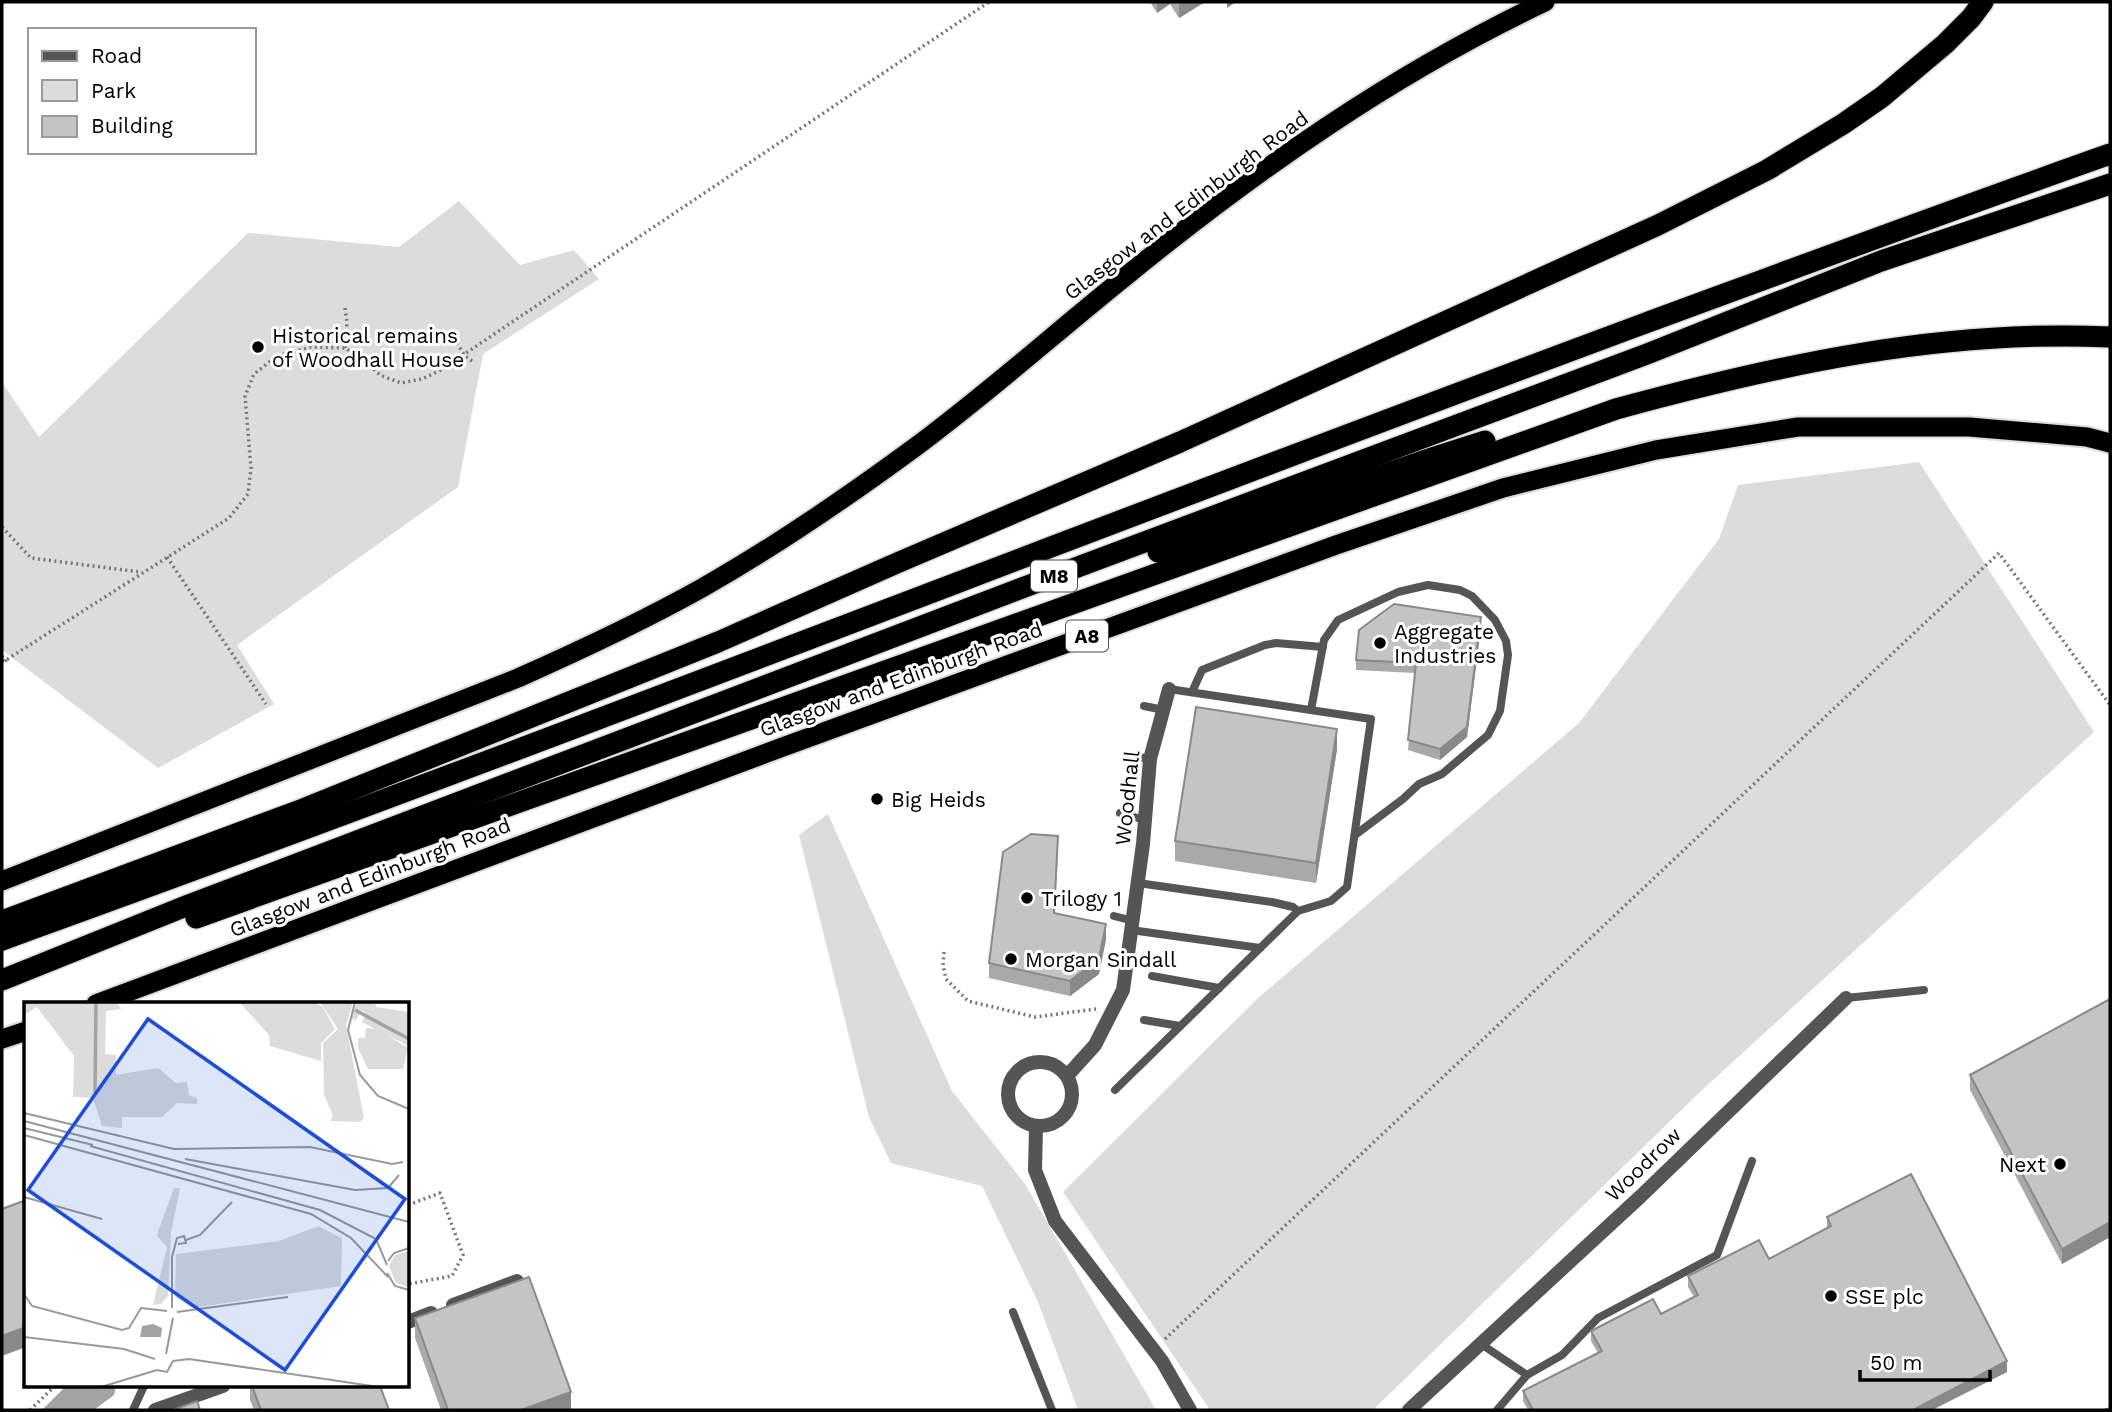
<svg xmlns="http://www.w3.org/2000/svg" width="2112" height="1412" font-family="'Work Sans',sans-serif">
	<rect width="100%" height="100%" fill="#fff"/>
	<!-- green -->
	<g fill="#dcdcdc">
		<polygon points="459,201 520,265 574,250 599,279 483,354 458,487 237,645 274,704 158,768 2,650 2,382 39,437 248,233 399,247"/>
		<polygon points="1919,462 2094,732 1701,1091 1373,1410 1210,1410 1063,1192 1258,998 1579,723 1719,539 1738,485"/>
		<polygon points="828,814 952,1091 1025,1184 1156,1410 1078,1410 1038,1302 982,1186 891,1163 869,1117 799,835"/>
	</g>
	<!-- water -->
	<polygon fill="#a3a3a3" points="66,1386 116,1386 114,1395 94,1410 42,1410"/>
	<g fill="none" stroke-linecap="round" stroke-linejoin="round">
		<defs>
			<g id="trunk">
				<path d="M2 881 518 678C581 650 643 621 702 588 776 546 846 498 914 448 987 394 1055 333 1126 276 1256 170 1393 74 1545 2"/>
				<polyline points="96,1004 780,748 1336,545 1503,488 1656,450 1798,427 1969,427 2087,437 2110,443"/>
				<polyline points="2,1039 26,1031"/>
			</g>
			<g id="motorway">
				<polyline points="1158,552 1432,458 1485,441"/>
				<path d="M196 918 1616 409C1777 365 1942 329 2110 337"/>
				<polyline points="2,921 303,809 718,642 897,563 1180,442 1658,225 1767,170 1843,124 1882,97 1945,44 1971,18 1983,2"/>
				<path d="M2 940C551 742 1095 527 1643 324 1798 267 1954 209 2110 154"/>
				<polyline points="2,980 186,906 1051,577 1647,354 1881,261 2110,184"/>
			</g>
		</defs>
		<!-- trunk casing -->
		<use href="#trunk" stroke="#dbdbdb" stroke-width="23"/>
		<!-- motorway casing -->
		<use href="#motorway" stroke="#dbdbdb" stroke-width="24"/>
		<!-- path -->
		<g stroke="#777" stroke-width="3.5" stroke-dasharray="2 3.5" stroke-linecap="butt">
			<polyline points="345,308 347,322 345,348"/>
			<polyline points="457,343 464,355 473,362"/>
			<polyline points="2,527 31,558 140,572"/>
			<polyline points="167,557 266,704"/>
			<polyline points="2,656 6,660 2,664"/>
			<polyline points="2,661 6,660 229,518 248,494 251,468 245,396 254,374 277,356 311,347 345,348 363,359 380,375 401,383 422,379 456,363 466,353 989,2"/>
			<polyline points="944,952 943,965 946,979 968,1001 1035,1017 1096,1009"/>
			<polyline points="408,1205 440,1193 463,1255 452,1276 408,1284"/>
			<polyline points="1165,1339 1999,553 2110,705"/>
			<polyline points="30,1410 55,1386"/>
			<polyline points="2106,1410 2110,1408"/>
		</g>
		<!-- service -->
		<g stroke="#555" stroke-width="8">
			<polyline points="1169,689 1371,719 1347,887 1331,901 1298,911"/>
			<polyline points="1192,692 1202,670 1265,645 1276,643 1323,647"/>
			<polyline points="1144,706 1164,710"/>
			<polyline points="1311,710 1324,640 1338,620 1398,592 1428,585 1460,590 1472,596 1495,620 1506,641 1508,655 1500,711 1488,735 1442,774 1419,784 1403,799 1355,835"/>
			<polyline points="1129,755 1150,759"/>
			<polyline points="1120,813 1145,820"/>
			<polyline points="1114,916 1133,921"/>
			<polyline points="1131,930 1260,948"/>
			<polyline points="1152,976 1219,988"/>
			<polyline points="1846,998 1924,990"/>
			<polyline points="1144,1020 1180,1026"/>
			<polyline points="1115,1090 1298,911 1293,907 1272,902 1138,883"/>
			<polyline points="1013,1312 1052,1410"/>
			<polyline points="1481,1344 1527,1375 1562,1355 1598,1318 1717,1255 1752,1161"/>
			<polyline points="133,1410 144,1386"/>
			<polyline points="1497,1410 1527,1375"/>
		</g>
		<!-- minor -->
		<g stroke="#555" stroke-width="14">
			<circle cx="1040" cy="1094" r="32"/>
			<polyline points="1067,1076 1095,1045 1123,990 1143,844 1150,759 1169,689"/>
			<polyline points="1036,1127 1035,1170 1055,1221 1162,1361 1190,1410"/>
			<polyline points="453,1305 517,1281"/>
			<polyline points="408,1322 431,1313"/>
			<polyline points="155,1410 223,1386"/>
			<polyline points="1409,1410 1641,1196 1846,998"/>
		</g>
		<!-- trunk -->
		<use href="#trunk" stroke="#000" stroke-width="19"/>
		<!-- motorway -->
		<use href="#motorway" stroke="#000" stroke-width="21"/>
	</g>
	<!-- wall -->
	<g fill="#a9a9a9">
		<polygon points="1150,2 1205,2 1179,18 1170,4 1157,13"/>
		<polygon points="1481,627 1467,737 1440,760 1408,750 1415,673 1356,670 1356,660"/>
		<polygon points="1337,749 1316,883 1175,861 1175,841"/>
		<polygon points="1058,851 1055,913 1106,939 1099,974 1070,996 989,978 989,963"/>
		<polygon points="2110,999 2110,1237 2062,1264 1970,1090 1970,1075"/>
		<polygon points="1827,1217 2007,1372 1932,1410 1528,1410 1523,1401 1523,1391 1598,1353 1591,1341 1591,1331 1661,1314 1694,1297 1688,1287 1688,1276 1769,1259 1827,1228"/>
		<polygon points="415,1318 571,1410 441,1410 415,1338"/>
		<polygon points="250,1386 380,1386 389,1410 254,1410 250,1400"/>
	</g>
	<!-- shaded-wall -->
	<g fill="#898989">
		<polygon points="1157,2 1170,2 1170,4 1157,13"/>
		<polygon points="1179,2 1205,2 1179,18"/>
		<polygon points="1227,2 1236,2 1227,8"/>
		<polygon points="1481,617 1481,627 1467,737 1440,760 1440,749"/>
		<polygon points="1337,729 1337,749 1316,883 1316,863"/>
		<polygon points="1106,924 1106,939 1099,974 1070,996 1070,981"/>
		<polygon points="2110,1222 2110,1237 2062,1264 2062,1249"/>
		<polygon points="26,1327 26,1347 2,1356 2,1336"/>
		<polygon points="2007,1361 2007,1372 1932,1410 1913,1410"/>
		<polygon points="571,1392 571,1410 521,1410"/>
	</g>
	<!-- building -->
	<g fill="#c4c4c4" stroke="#898989" stroke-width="2">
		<polygon points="1394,604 1481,617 1467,727 1440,749 1408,740 1416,663 1356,660 1359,630"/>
		<polygon points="1196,707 1337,729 1316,863 1175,841"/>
		<polygon points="1031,834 1058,836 1054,913 1106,924 1099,958 1070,981 989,963 1003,852"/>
		<polygon points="2110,999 2110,1222 2062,1249 1970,1075"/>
		<polygon points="1911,1174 2007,1361 1913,1410 1533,1410 1523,1391 1602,1351 1591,1331 1653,1299 1661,1314 1698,1295 1688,1276 1759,1240 1769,1259 1831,1226 1827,1217"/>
		<polygon points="26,1200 26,1327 2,1336 2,1209"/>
		<polygon points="529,1277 571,1392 521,1410 448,1410 415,1318"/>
		<polygon points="252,1386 380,1386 389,1410 261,1410"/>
		<polygon points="197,1401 200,1410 173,1410"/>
	</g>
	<!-- markers -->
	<g fill="#000" stroke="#fff" stroke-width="2.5">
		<circle cx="258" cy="347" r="7"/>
		<circle cx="1380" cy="643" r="7"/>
		<circle cx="877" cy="799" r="7"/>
		<circle cx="1027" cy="898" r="7"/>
		<circle cx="1011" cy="959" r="7"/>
		<circle cx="2060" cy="1164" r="7"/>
		<circle cx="1831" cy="1296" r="7"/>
	</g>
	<g text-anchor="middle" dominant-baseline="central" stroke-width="6" stroke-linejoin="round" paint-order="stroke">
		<!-- shield labels -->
		<g fill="#fff" stroke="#4c4c4c" stroke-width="2">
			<rect x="1031" y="560.5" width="46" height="31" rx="5"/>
			<rect x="1066" y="620.5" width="42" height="31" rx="5"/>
		</g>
		<g font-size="19" font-weight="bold" fill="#000">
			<text x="1054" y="576">M8</text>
			<text x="1087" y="636">A8</text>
		</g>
		<!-- street labels -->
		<g font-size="21" fill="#000" stroke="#fff">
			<text transform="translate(1186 205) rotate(-37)">Glasgow and Edinburgh Road</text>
			<text transform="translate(901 679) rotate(-20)">Glasgow and Edinburgh Road</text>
			<text transform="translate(1127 798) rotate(-84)">Woodhall</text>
			<text transform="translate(370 877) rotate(-21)">Glasgow and Edinburgh Road</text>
			<text transform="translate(1643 1164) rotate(-44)">Woodrow</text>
		</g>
		<!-- poi labels -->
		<g font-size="21" fill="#000" stroke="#fff" text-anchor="start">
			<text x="272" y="335">Historical remains<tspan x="272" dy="24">of Woodhall House</tspan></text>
			<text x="1394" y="631">Aggregate<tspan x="1394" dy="24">Industries</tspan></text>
			<text x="891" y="799">Big Heids</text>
			<text x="1041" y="898">Trilogy 1</text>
			<text x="1025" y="959">Morgan Sindall</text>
			<text x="2046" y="1164" text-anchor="end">Next</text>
			<text x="1845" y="1296">SSE plc</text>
		</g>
	</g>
	<!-- overview -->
	<g transform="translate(24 1002)">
		<rect width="385" height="385" fill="#fff"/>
		<path d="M0 0H93L97 7 82 9 81 52 92 53V73L134 66 152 81 163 80 165 93 173 96V102L153 101 138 115H98V126L78 124 69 96 49 95 50 54 13 5 0 13ZM215 0H288L298 4 311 27 297 41V59L246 44 245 33ZM296 0H329L322 23 340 116 336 120 306 119 309 114 300 92 299 41 314 27ZM333 0H351L352 5 385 10V44L338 20 342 12 338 8 332 18 327 17ZM342 26 354 27 384 46 379 67H344L334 46V36H341ZM150 186H156L147 231 144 294 137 302 129 303 143 245 133 234 135 227ZM294 224 318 236 317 284 168 306 151 295 152 252 255 239ZM385 249V285L372 281 365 264 371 253Z" fill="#dcdcdc"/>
		<path d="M129 322 138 326 137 335H116L118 324Z" fill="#a3a3a3"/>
		<path fill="none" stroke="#a3a3a3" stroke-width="3.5" d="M331 8 385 37M71 91 72 0"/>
		<path fill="none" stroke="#999" stroke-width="2" d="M331 0 324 28 336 73 354 94 385 107M0 111 150 147 286 145 368 162 379 160M0 119 385 220M0 126 69 143M0 133 287 212 327 236 364 275M66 144 296 208 352 237 363 263M161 157 331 188 364 186 375 173M0 195 78 217M162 238 176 233 208 200M364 259 370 251 385 246M363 271 371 284 385 288M0 292 8 304 98 328 105 326 117 306 143 309M148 306V255L153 236 160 234 162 241 154 242M153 310 264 295M0 335 100 347 131 357M142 352 149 316M149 359 165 357 355 385M133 368 143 370 149 359M77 385 133 368"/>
		<path fill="#1d4ed8" fill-opacity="0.15" stroke="#1d4ed8" stroke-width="3.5" d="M124 17 381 197 261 368 4 188Z"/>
		<rect width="385" height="385" fill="none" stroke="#000" stroke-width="3.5"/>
	</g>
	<!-- border -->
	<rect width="2112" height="1412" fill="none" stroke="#000000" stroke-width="7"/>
	<!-- legend -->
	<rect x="28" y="28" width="228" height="126" fill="#ffffff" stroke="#999999" stroke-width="2"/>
	<rect x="42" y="51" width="35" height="10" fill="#555555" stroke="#999999" stroke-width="2"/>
	<text x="91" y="63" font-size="21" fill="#000000">Road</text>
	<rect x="42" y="80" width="35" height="21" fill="#dcdcdc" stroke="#999999" stroke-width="2"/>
	<text x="91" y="98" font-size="21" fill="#000000">Park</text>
	<rect x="42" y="116" width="35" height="21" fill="#c4c4c4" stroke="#999999" stroke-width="2"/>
	<text x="91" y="133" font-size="21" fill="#000000">Building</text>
	<!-- scale -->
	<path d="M1860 1370v10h130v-10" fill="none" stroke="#000000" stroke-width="3.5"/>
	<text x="1870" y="1370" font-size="21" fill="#000000" stroke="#ffffff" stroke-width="5" paint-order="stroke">50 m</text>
</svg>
